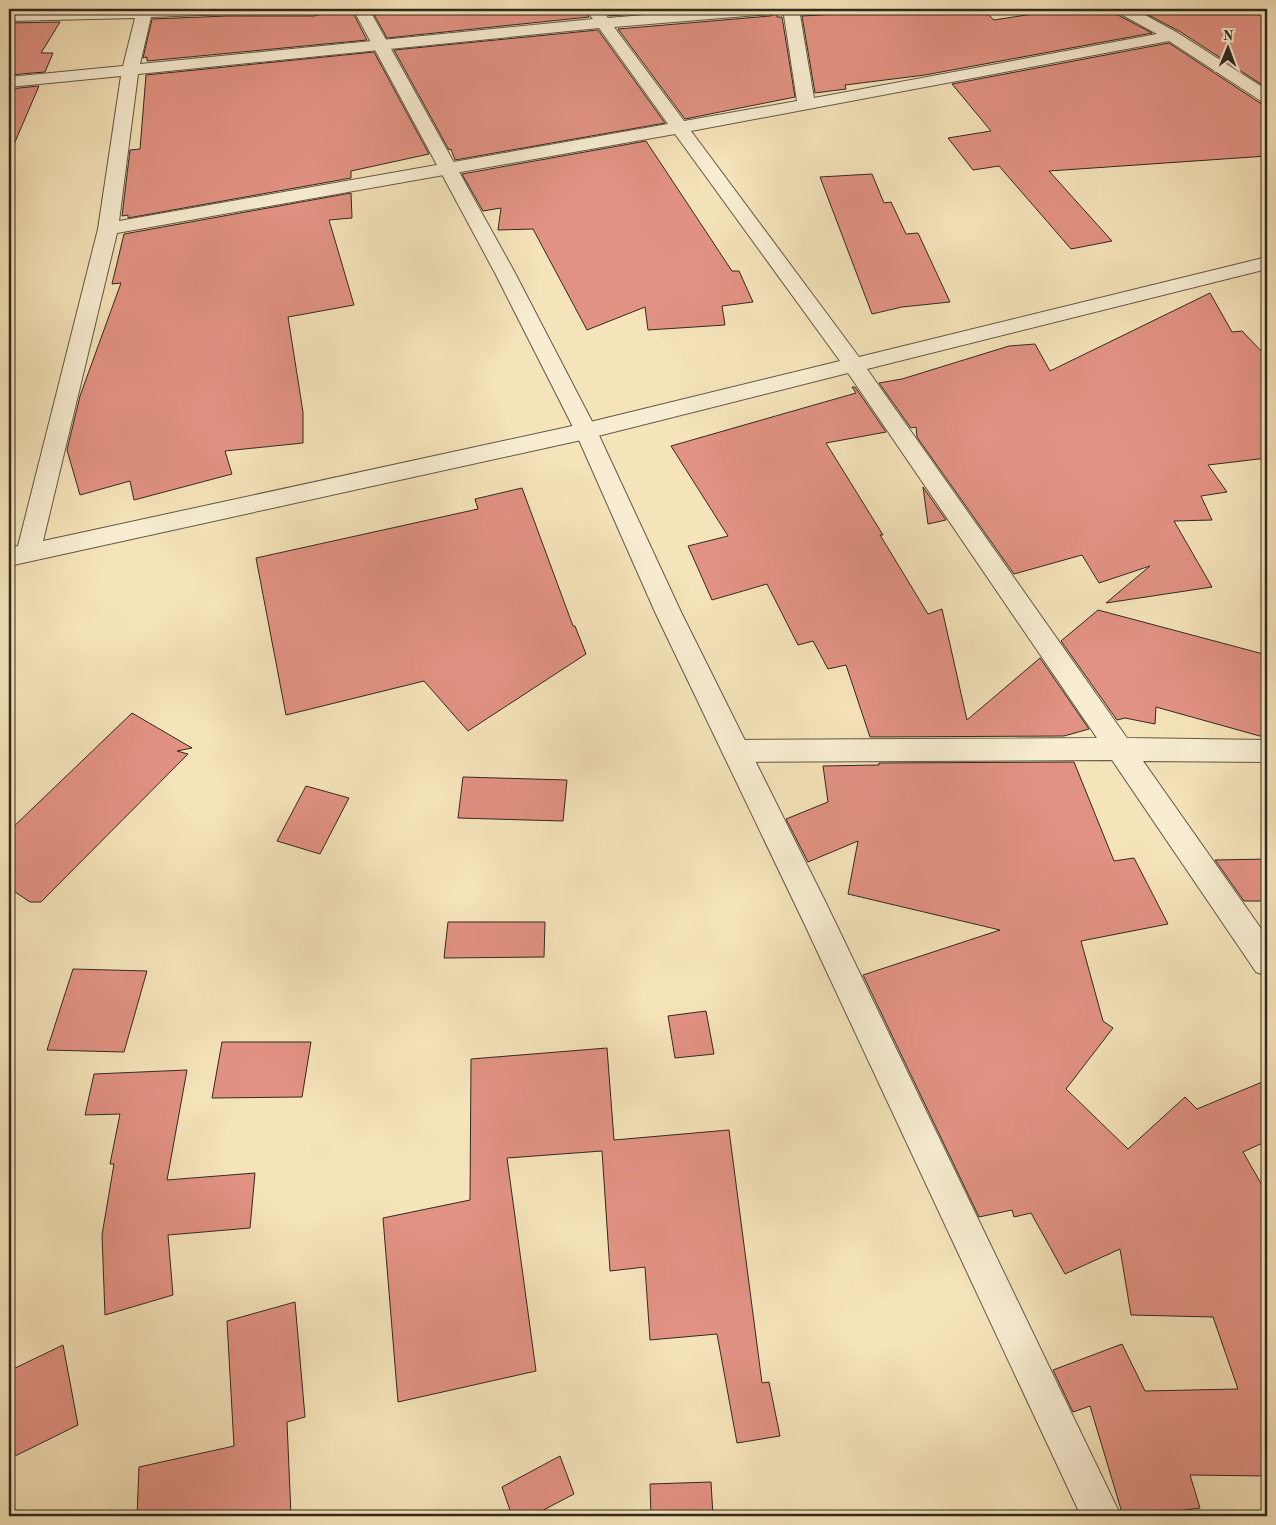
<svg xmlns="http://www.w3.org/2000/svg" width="1276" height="1525" font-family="'Old Standard TT',serif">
	<rect width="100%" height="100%" fill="#f5e3b9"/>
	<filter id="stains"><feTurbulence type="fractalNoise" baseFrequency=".004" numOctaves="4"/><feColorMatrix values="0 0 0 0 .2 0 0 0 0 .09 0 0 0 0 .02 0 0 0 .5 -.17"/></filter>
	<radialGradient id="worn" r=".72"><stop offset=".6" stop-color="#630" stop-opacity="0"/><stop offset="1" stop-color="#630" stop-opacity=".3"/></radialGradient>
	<!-- building -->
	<g fill="#e29283" stroke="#31291f">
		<polygon points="324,9 351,9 367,40 147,61 147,57 143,58 152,19 227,16 314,16 321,14"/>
		<polygon points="371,9 583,9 589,17 387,38"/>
		<polygon points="603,9 697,9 609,16"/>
		<polygon points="923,9 982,9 994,20 1065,9 1113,9 1116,14 1152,33 925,75 845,85 846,89 815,93 802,16"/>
		<polygon points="1137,9 1267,9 1267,88 1179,31"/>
		<polygon points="777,13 777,17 782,17 795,97 685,119 618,29 770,16"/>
		<polygon points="60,22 41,53 53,53 45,72 9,75 9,23"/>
		<polygon points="598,30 665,123 455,160 451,149 449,150 394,50"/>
		<polygon points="1169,43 1260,103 1267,104 1267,156 1049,171 1112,241 1071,249 999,166 973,170 948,138 991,131 952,84"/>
		<polygon points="374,52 429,154 351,171 351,178 128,218 128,215 122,216 130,150 140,149 146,75"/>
		<polygon points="39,86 9,156 9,89"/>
		<polygon points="646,141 732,271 739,271 753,302 722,306 725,325 648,330 645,307 587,330 533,229 498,230 501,208 483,211 462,174"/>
		<polygon points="872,174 884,203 891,202 906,234 918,233 950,302 902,307 872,314 820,177"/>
		<polygon points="351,193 352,218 329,220 354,305 288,317 303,412 303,443 225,451 232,474 134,500 130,481 80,495 67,450 80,396 121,283 112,284 124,234"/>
		<polygon points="1210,293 1232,332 1242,331 1267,357 1267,458 1208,465 1227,492 1201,496 1212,520 1174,521 1212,587 1106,603 1150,566 1099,583 1082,555 1014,574 917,437 916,427 911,428 879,383 902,379 1009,346 1035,344 1050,371"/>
		<polygon points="852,387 855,387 886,432 826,443 883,535 880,535 928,614 942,609 967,720 1040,658 1089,729 1064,736 870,737 846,665 828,669 813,641 798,645 767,584 712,600 688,546 728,536 671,446 856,393"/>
		<polygon points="923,487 946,520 928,524"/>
		<polygon points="522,488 573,626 575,626 586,654 468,731 424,681 286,715 256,558 478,509 475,499"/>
		<polygon points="1098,610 1267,655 1267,738 1156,707 1155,724 1125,718 1117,720 1061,641"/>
		<polygon points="132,713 192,748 177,751 188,754 41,902 30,902 9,888 9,831"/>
		<polygon points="1074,762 1114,861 1134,858 1168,924 1081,941 1103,1021 1113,1028 1066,1089 1128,1149 1185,1097 1197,1109 1267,1080 1267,1141 1243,1152 1267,1194 1267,1476 1190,1475 1200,1508 1139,1516 1123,1516 1090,1406 1073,1412 1053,1370 1122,1344 1145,1391 1238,1389 1213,1317 1131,1315 1120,1249 1065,1274 1031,1213 1014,1217 1012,1210 979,1217 863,975 1000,930 848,894 858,841 808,862 786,819 828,802 823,766 879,765 879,763"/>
		<polygon points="463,777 567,780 563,821 458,818"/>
		<polygon points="306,786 349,798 320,854 277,841"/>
		<polygon points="1267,859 1267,901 1244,901 1215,860"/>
		<polygon points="448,922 545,922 544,957 444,958"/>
		<polygon points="73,969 147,971 124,1052 47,1050"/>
		<polygon points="706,1011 714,1054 675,1058 668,1016"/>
		<polygon points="222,1042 311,1042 302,1097 212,1098"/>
		<polygon points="607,1048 614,1140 729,1130 762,1383 769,1382 780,1436 737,1443 717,1334 650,1340 645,1267 610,1271 602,1151 507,1158 536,1371 398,1402 383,1218 470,1200 471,1059"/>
		<polygon points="187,1070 167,1180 255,1173 250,1228 168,1235 173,1295 105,1315 102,1235 114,1164 110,1164 120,1114 85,1115 94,1074"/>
		<polygon points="295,1302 305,1417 287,1422 291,1516 137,1516 139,1467 234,1446 227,1321"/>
		<polygon points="63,1345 78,1425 9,1459 9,1371"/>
		<polygon points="560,1456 574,1494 532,1516 512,1516 502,1487"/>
		<polygon points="711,1482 713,1516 651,1516 650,1484"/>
	</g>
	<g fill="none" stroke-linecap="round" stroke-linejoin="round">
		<defs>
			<path id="minor" d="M119 9H322L320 12 314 14H227L151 17 140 64 593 19 585 9H601L608 18 717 9H778L776 12 770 14 614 27 684 121 797 101 783 9H799L814 98 1157 34 1117 12 1115 9H1134L1178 33 1267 90V102L1261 101 1169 41 691 131 859 357 1267 257V269L867 369 1127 738 1267 740V762L1143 761 1267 937V976L1256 972 1112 760 736 762 726 759 722 751 726 743 736 740 1097 738 848 373 586 439 9 566V548L18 546 98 229 121 76 9 87V77L123 66 135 18 9 21V11ZM599 28 668 124 119 221 138 74ZM675 134 840 361 586 423 43 541 117 233Z"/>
			<polygon id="tertiary" points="353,9 369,9 515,273 597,431 681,612 826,903 1121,1516 1081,1516 804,923 655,612 575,431 495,273"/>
		</defs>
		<!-- minor casing -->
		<use href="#minor" stroke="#625846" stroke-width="2"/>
		<!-- tertiary casing -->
		<use href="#tertiary" stroke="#625846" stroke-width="2"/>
		<!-- minor -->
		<use href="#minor" fill="#f8edd2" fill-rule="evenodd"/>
		<!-- tertiary -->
		<use href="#tertiary" fill="#f8edd2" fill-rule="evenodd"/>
	</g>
	<!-- margin -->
	<rect width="1276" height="1525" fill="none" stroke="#f5e3b9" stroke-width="30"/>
	<rect x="10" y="10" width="1256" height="1505" fill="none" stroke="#31291f" stroke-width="2.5"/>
	<rect x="15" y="15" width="1246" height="1495" fill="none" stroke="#31291f"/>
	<!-- north arrow -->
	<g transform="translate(1228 48) rotate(1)" stroke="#f8edd2" stroke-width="4" paint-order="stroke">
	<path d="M0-4L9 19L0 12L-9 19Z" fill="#31291f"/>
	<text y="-8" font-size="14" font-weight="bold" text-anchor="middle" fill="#31291f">N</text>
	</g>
	<rect width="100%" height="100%" filter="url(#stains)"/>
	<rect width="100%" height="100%" fill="url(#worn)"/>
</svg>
